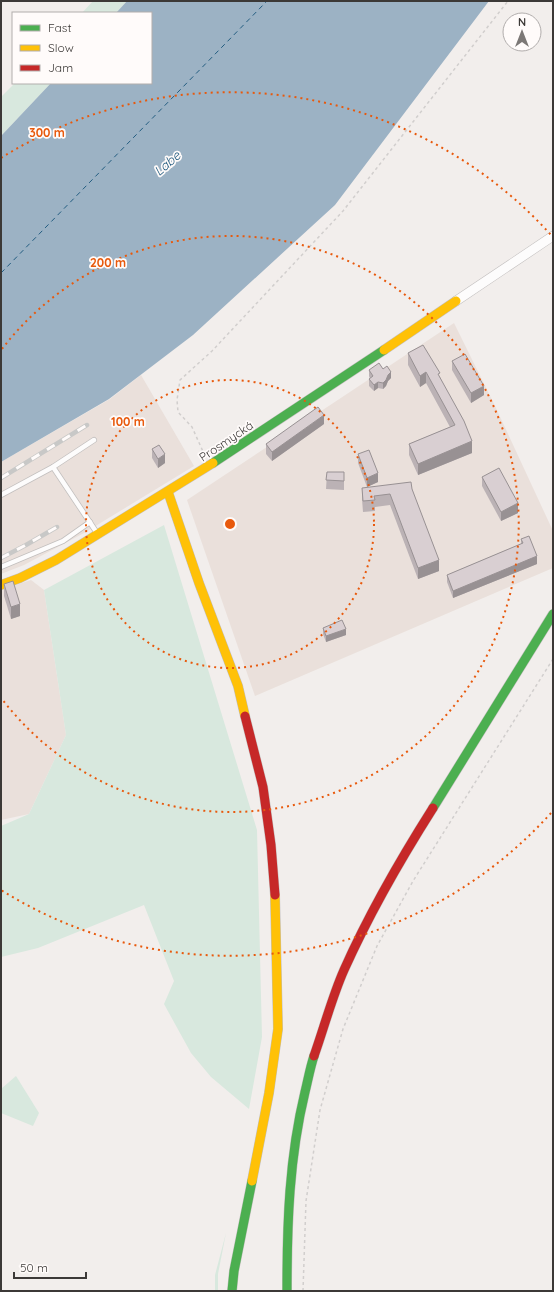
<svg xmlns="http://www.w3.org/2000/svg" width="554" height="1292" font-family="Quicksand,sans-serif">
	<rect width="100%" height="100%" fill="#f2eeec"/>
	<!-- built -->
	<g fill="#eae0db">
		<polygon points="454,323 495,406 553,531 553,568 255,696 187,500"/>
		<polygon points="141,375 194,466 84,533 24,565 1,574 1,462 110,399"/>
		<polygon points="31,580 44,590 66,735 29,814 1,820 1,590"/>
	</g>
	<!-- green -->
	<g fill="#d8e8de">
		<polygon points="93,1 127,1 116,13 82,13"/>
		<polygon points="15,83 51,83 1,136 1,97"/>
		<polygon points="164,525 257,830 262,1037 249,1109 211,1077 191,1053 164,1004 174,981 144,905 38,948 1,957 1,826 29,814 66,735 44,590"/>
		<polygon points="16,1076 39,1113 33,1126 1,1113 1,1089"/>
		<polygon points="226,1233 218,1274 218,1291 215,1291 215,1275"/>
	</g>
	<!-- water -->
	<polygon fill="#9cb2c4" points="127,1 489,1 335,205 193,335 109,399 1,462 1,136 51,83 151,83 151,13 116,13"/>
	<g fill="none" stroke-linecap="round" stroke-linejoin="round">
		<!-- ferry -->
		<polyline stroke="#225c80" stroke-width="1" stroke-dasharray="5 4" stroke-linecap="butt" points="1,273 267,1"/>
		<defs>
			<g id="lane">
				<polyline points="53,467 97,533"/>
				<polyline points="1,495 53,467 94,440"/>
				<polyline points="1,567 63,541 90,522"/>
			</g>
			<polyline id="street" points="456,301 553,236"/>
			<g id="fast">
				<polyline points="213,463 384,350"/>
				<polyline points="433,808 553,614"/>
				<polyline points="232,1291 234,1271 252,1181"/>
				<path d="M287 1291C287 1224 289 1158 305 1092 308 1080 310 1068 314 1056"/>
			</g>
			<g id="slow">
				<polyline points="384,350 456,301"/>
				<polyline points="168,492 199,583 238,686 245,716"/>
				<polyline points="1,585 20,578 56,560 213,463"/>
				<polyline points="252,1181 269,1093 278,1029 275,895"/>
			</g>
			<g id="jam">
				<polyline points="245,716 263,787 271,845 275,895"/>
				<path d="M314 1056C324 1028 332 997 344 970 369 914 400 860 433 808"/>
			</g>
		</defs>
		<!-- lane casing -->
		<use href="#lane" stroke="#c2bfbe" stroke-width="6"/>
		<!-- street casing -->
		<use href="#street" stroke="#c2bfbe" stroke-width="10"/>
		<!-- fast casing -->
		<use href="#fast" stroke="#c2bfbe" stroke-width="10"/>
		<!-- slow casing -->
		<use href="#slow" stroke="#c2bfbe" stroke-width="10"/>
		<!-- jam casing -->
		<use href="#jam" stroke="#c2bfbe" stroke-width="10"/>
		<!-- path -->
		<g stroke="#d1cecd" stroke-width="1.5" stroke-dasharray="3 3" stroke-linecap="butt">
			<polyline points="205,456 192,427 178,412 177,400 180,380 212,351 343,211 508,1"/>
			<polyline points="303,1291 306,1201 320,1110 343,1029 377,946 413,881 553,659"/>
		</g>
		<!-- lane -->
		<use href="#lane" stroke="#fdfcfc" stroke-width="4.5"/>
		<!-- street -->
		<use href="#street" stroke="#fdfcfc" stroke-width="9"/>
		<!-- fast -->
		<use href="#fast" stroke="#4caf50" stroke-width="9"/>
		<!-- slow -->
		<use href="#slow" stroke="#ffc107" stroke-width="9"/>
		<!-- jam -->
		<use href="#jam" stroke="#c62828" stroke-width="9"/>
		<defs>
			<g id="rail">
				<polyline points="1,478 87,425"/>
				<polyline points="1,558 26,545 57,527"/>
			</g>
		</defs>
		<!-- rail casing -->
		<use href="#rail" stroke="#c8c8c7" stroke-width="4.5"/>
		<!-- rail -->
		<use href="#rail" stroke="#fffbfa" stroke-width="3" stroke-dasharray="9" stroke-linecap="butt"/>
	</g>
	<!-- wall -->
	<g fill="#bbb2b5">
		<polygon points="408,353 440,377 472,453 418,475 409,455 409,444 450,427 426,383 420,387 408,365"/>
		<polygon points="452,361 484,395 471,403 452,370"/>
		<polygon points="369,370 391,378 388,381 386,386 383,389 378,388 374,391 369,386 369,379 370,379 369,376"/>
		<polygon points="324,424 272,461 266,454 266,444"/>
		<polygon points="152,449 165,463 158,468 152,458"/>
		<polygon points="358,454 378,482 367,487 358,463"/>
		<polygon points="327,472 344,472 344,490 326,489"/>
		<polygon points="482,477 518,513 501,521 482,486"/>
		<polygon points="362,488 412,489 439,571 418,579 390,505 375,507 375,511 363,512 362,499"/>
		<polygon points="521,539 537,564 453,598 447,582 447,575 521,544"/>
		<polygon points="4,584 20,616 11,619 4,596"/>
		<polygon points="323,628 346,635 326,642 323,634"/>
	</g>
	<!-- shaded-wall -->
	<g fill="#989193">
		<polygon points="391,372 391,378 388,381 386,386 383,389 383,383 388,375"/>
		<polygon points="426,372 426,383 420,387 420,376"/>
		<polygon points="378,382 378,388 374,391 374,385"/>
		<polygon points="484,386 484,395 471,403 471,393"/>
		<polygon points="324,415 324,424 272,461 272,452"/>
		<polygon points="472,441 472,453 418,475 418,464"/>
		<polygon points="165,454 165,463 158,468 158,459"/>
		<polygon points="378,473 378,482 367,487 367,478"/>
		<polygon points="518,503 518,513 501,521 501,512"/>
		<polygon points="537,556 537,564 453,598 453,591"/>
		<polygon points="439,560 439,571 418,579 418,568"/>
		<polygon points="20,604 20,616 11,619 11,607"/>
		<polygon points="346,629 346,635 326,642 326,636"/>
	</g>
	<!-- building -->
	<g fill="#d9cfd2" stroke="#989193">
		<polygon points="423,345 440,373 438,374 464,421 472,441 418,464 409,444 455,425 426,372 420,376 408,353"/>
		<polygon points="465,354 484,386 471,393 452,361"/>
		<polygon points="379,363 383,369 387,366 391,372 388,375 386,380 383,383 378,382 374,385 369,379 373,376 369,370"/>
		<polygon points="318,407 324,415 272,452 266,444"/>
		<polygon points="159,445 165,454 158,459 152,449"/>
		<polygon points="369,450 378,473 367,478 358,454"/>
		<polygon points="499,468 518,503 501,512 482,477"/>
		<polygon points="327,472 344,472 344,481 326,480"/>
		<polygon points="411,482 412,489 439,560 418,568 390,494 374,496 375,500 363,501 362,488"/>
		<polygon points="529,536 537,556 453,591 447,575 523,543 521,539"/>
		<polygon points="13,581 20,604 11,607 4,584"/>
		<polygon points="342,620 346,629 326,636 323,628"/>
	</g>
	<!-- distance rings -->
	<g fill="none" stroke="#e8590c" stroke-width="2" stroke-dasharray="2 4">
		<circle cx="230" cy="524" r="144"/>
		<path d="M2 349A288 288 0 1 1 2 699"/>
		<path d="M551 813A432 432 0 0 1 1 890M1 158A432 432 0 0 1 551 235"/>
	</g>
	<g text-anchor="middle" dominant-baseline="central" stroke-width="3.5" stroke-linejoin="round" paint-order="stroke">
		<!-- street labels -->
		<g font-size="12" fill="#3c3937" stroke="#fffbfa">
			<text transform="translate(226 441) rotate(-34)">Prosmycká</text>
		</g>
		<!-- water labels -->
		<g font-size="13" font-style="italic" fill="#225c80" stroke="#fffbfa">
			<text transform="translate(167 163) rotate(-41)">Labe</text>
		</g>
	</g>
	<circle cx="230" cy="524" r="6" fill="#e8590c" stroke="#fffbfa" stroke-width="2"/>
	<g font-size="12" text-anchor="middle" font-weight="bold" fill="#e8590c" stroke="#fffbfa" stroke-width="3.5" stroke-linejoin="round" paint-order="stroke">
		<text x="47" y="137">300 m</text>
		<text x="108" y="267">200 m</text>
		<text x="128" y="426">100 m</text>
	</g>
	<!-- border -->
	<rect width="554" height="1292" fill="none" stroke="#3c3937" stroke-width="4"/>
	<!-- legend -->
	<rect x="12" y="12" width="140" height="72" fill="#fffbfa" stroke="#b1adac"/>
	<rect x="20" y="25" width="20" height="6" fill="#4caf50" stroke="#b1adac"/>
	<text x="48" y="32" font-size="12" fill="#3c3937">Fast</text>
	<rect x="20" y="45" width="20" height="6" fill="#ffc107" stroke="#b1adac"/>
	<text x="48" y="52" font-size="12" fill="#3c3937">Slow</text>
	<rect x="20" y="65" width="20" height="6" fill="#c62828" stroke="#b1adac"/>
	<text x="48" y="72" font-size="12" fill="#3c3937">Jam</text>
	<!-- north arrow -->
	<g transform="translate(522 32)"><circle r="19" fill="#fffbfa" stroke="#b1adac"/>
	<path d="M0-3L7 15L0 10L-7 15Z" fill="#7c7876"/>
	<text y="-6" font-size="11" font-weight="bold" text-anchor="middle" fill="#3c3937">N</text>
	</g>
	<!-- scale -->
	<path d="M14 1272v6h72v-6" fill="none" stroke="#3c3937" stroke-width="2"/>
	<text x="20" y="1272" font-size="12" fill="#3c3937" stroke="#fffbfa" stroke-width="3" paint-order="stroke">50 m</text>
</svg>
